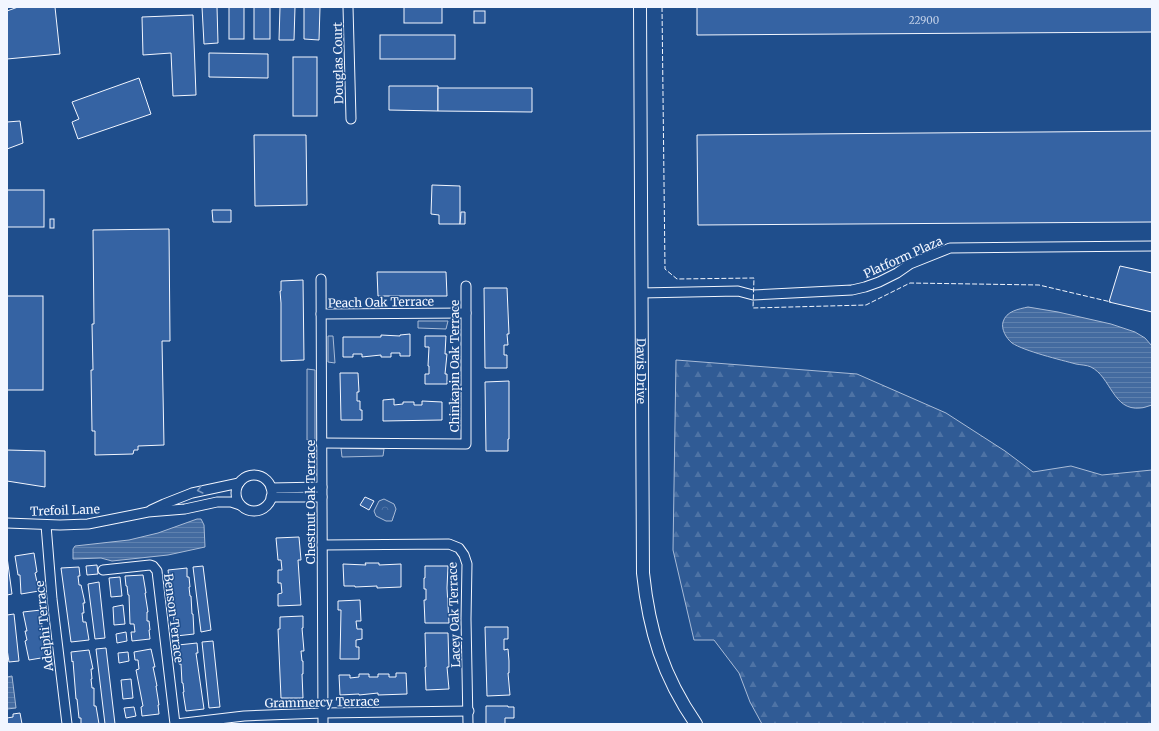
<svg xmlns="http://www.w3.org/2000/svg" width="1159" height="731" font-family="Merriweather,serif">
	<defs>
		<pattern id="forest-firs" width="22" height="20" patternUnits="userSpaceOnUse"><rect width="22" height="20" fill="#305b95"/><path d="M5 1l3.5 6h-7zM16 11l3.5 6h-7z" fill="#4e73a5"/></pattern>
		<pattern id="park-crowns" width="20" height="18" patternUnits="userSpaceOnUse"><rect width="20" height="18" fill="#305b95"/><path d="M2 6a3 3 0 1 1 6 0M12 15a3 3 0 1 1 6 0" fill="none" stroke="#4e73a5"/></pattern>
		<pattern id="water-rules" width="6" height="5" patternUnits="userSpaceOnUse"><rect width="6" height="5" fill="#446ba0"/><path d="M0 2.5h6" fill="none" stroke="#5f81ae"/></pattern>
	</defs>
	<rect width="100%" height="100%" fill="#1f4e8c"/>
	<!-- forest -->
	<polygon fill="url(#forest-firs)" stroke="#a8bbd7" points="676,360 857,374 946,413 1005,451 1033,472 1071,466 1102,475 1152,470 1152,724 762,724 750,702 739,673 714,640 694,640 673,550"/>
	<!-- park -->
	<polygon fill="url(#park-crowns)" stroke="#a8bbd7" points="384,499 394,504 396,509 392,521 386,521 376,516 374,511 379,501"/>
	<!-- pitch -->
	<g fill="#305b95" stroke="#a8bbd7">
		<polygon points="330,300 358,301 358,308 329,308"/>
		<polygon points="418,321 448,321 446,329 418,328"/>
		<polygon points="328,336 333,336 335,363 328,362"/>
		<polygon points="307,369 315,370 315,440 307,440"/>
		<polygon points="451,398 459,399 460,423 451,421"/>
		<polygon points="341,448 384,449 383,456 342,457"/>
	</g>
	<!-- water -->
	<g fill="url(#water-rules)" stroke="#a8bbd7">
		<path d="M1028 307 1058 312 1111 324 1135 332 1145 338 1152 346V405C1148 406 1144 408 1140 408 1113 411 1111 377 1091 367 1087 365 1081 365 1076 364 1061 360 1024 351 1012 343 1006 338 1001 329 1003 322 1006 311 1019 309 1028 307Z"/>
		<polygon points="197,519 201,519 204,525 205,547 168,555 112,561 101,558 73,559 73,549 75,546 129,540 158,533"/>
		<polygon points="12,676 16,708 7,709 7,677"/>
	</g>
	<!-- building -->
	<g fill="#3563a3" stroke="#f2f6ff">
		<polygon points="18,7 55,7 60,54 7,59 7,11"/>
		<polygon points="202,7 217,7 218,43 204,44"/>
		<rect x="229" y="7" width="15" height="32"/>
		<rect x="254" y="7" width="16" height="32"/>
		<polygon points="280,7 295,7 294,40 279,40"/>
		<polygon points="304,7 320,7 319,40 304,39"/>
		<rect x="404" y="7" width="38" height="16"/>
		<polygon points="697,7 1152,7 1152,32 697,35"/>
		<rect x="474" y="11" width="11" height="12"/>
		<polygon points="193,15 196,95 173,96 171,53 143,55 142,17"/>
		<rect x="380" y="35" width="75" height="24"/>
		<polygon points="209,53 268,54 268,78 209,77"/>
		<rect x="293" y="57" width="24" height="59"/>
		<polygon points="139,78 151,114 78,139 72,122 79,119 72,102"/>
		<polygon points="389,86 438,86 438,111 389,110"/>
		<polygon points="438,88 532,88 532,112 438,111"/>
		<polygon points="20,121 23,143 7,149 7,122"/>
		<polygon points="1152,131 1152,222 698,225 697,135"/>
		<polygon points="254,135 306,135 307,205 255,206"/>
		<polygon points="432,185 460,186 460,224 439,224 439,215 431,214"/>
		<rect x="7" y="190" width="37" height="37"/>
		<polygon points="212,210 231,210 231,222 213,222"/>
		<polygon points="461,212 465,212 465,224 460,224"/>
		<rect x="50" y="219" width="4" height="9"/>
		<polygon points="169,229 170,341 162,341 164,445 138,446 138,450 134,450 133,454 95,455 95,431 92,431 91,370 93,370 92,324 94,324 93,230"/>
		<polygon points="1120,266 1152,273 1152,312 1109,302"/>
		<polygon points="377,272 446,272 447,296 378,296"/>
		<polygon points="303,280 304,360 281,361 281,303 280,291 281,291 281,281"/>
		<polygon points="484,288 507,288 509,334 507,334 508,345 504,345 504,355 507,355 507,368 485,368"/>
		<rect x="7" y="296" width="36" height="94"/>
		<polygon points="410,334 410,356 400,356 400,353 391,353 391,357 381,357 381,355 362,357 362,354 353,354 353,357 343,357 343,337 381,337 381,335 400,336 400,335"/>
		<polygon points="425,336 446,336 445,354 447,354 445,374 447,374 447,384 425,384 425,374 429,374 429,366 428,366 429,347 425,347"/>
		<polygon points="340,373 358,373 359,392 357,392 357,401 360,401 360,410 362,410 362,420 341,420"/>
		<polygon points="509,381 509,439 508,439 508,451 486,451 485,382"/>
		<polygon points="394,399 394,405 403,404 403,402 414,402 414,405 422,405 422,401 442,402 442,420 383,421 383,400"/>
		<polygon points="7,450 45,451 45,487 7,481"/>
		<polygon points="365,497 374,501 369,510 360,505"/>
		<polygon points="299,537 301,560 298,560 301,605 278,606 278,594 282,593 281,583 278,583 278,570 282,570 281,560 278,560 276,538"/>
		<polygon points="34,553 37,572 35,573 39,591 21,594 20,575 18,575 15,556"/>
		<polygon points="7,557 12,594 7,595"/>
		<polygon points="365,563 379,563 379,565 401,564 401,587 377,588 377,586 355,587 355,586 344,586 343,564 366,565"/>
		<polygon points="97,565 98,574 87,575 86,566"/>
		<polygon points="203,566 211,630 201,632 193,567"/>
		<polygon points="425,566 448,566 447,588 449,623 425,623 424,600 426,600 426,589 424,589 424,578 425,578"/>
		<polygon points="79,567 80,576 78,576 79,585 81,585 85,603 83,603 84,613 82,613 83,622 86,622 89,640 71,642 61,568"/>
		<polygon points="187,568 187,577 189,577 190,587 189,587 190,596 191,596 192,614 193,614 194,634 176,636 168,570"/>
		<polygon points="143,575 146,593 145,593 148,612 147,612 147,621 149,621 150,630 149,630 150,639 132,641 131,632 135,632 134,624 130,624 129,595 128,595 127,586 126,586 125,576"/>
		<polygon points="120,577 122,596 111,597 109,578"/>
		<polygon points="99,582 105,638 95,639 88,584"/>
		<polygon points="360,600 361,621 356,621 357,629 362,629 362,639 356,640 356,647 359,647 359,659 340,659 341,610 338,610 338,601"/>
		<polygon points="123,605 125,624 114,625 113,607"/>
		<polygon points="41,610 43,620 41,621 44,639 43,639 47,657 29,660 25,641 27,640 25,631 27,631 23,612"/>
		<polygon points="14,614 19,661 9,662 7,649 7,615"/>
		<polygon points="303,616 303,628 302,628 304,651 301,651 302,661 303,661 303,674 302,674 303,698 281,698 278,629 280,629 280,617"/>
		<polygon points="485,627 508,627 508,639 504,639 504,650 508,649 509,661 509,673 508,673 510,695 487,696"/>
		<polygon points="126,632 127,641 117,643 116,634"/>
		<polygon points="425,633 448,633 449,667 447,667 449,689 426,690 425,667 426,667"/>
		<polygon points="213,641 220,707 209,708 202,642"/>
		<polygon points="197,643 198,653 196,653 204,709 186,711 183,692 184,692 183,683 182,683 181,664 179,664 178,645"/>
		<polygon points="106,648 115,724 105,724 96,649"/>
		<polygon points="151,649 155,667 153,667 157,686 156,686 159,705 158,705 159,714 142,716 141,707 143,706 136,670 139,669 138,660 135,660 134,652"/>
		<polygon points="89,650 93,669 91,669 92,679 91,679 92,688 94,688 94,706 96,706 99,724 81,724 81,718 79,718 77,699 76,699 73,661 72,662 71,652"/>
		<polygon points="128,652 129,661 119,663 118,653"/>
		<polygon points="396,673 406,673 407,694 378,695 378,693 359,695 359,694 340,695 339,675 350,675 350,678 359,677 359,674 369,674 369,677 378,677 378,674 389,674 389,677 396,677"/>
		<polygon points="131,679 133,698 123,699 121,680"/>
		<polygon points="486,706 508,706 508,707 514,707 514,718 505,718 505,724 486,724"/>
		<polygon points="134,707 136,716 126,718 124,708"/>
		<polygon points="20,713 22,724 7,724 7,718 13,717 13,714"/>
	</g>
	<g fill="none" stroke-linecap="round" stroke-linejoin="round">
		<defs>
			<g id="minor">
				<polyline points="348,7 351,119"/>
				<polyline points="321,279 323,724"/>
				<polyline points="641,293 738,291 753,295 852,290 865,287 879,282 897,273 910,264 950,248 1152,246"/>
				<polyline points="321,314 466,313"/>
				<polyline points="321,443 466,444 466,286"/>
				<circle cx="254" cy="493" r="18"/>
				<polyline points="271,488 322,487"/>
				<polyline points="271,497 322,497"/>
				<polyline points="151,510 164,504 192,493 239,483"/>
				<polyline points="7,523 60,525 88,524 148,512 185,509 217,502 231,502 240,505"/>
				<polyline points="46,525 52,599 67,724"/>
				<polyline points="322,545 449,544 459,548 464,555 467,564 466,619 468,724"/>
				<polyline points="103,570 150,565 153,566 157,571 175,724"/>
				<polyline points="176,724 244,716 323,713 469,711"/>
			</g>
			<g id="tertiary">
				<path id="s1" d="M640 7 643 573C649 631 663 676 696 724"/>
			</g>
		</defs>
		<!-- minor casing -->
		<use href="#minor" stroke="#f2f6ff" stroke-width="11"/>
		<!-- tertiary casing -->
		<use href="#tertiary" stroke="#f2f6ff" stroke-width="14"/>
		<!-- minor -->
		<use href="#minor" stroke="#1f4e8c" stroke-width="9"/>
		<!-- tertiary -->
		<use href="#tertiary" stroke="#1f4e8c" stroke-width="12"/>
		<!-- fence -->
		<polyline stroke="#f2f6ff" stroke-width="1" stroke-dasharray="5 2" stroke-linecap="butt" points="662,7 665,269 677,279 754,278 753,308 866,305 910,283 1039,285 1111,302"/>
	</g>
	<!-- one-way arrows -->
	<defs><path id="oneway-chevron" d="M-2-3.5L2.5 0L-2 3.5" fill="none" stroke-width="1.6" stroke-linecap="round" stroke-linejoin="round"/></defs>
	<use stroke="#7e9ac0" href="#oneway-chevron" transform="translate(200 490) rotate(166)"/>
	<g text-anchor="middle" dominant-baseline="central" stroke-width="3" stroke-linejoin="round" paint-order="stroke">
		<!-- number labels -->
		<g font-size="10" fill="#c3d1e8">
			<text x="924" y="20">22900</text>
		</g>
		<!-- street labels -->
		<g font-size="12" fill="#f2f6ff" stroke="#1f4e8c">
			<text transform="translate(338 63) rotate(-91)">Douglas Court</text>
			<text transform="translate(903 257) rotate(-24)">Platform Plaza</text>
			<text transform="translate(381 302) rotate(-1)">Peach Oak Terrace</text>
			<text transform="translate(454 366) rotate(-90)">Chinkapin Oak Terrace</text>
			<text stroke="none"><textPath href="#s1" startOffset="364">Davis Drive</textPath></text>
			<text transform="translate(310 502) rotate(-90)">Chestnut Oak Terrace</text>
			<text transform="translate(65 510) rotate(-2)">Trefoil Lane</text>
			<text transform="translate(454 615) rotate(-92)">Lacey Oak Terrace</text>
			<text transform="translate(174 618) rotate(83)">Benson Terrace</text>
			<text transform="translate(44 626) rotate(-96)">Adelphi Terrace</text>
			<text transform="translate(322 702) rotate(-1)">Grammercy Terrace</text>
		</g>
	</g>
	<!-- border -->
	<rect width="1159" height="731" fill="none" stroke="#f2f6ff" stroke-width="16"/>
</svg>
